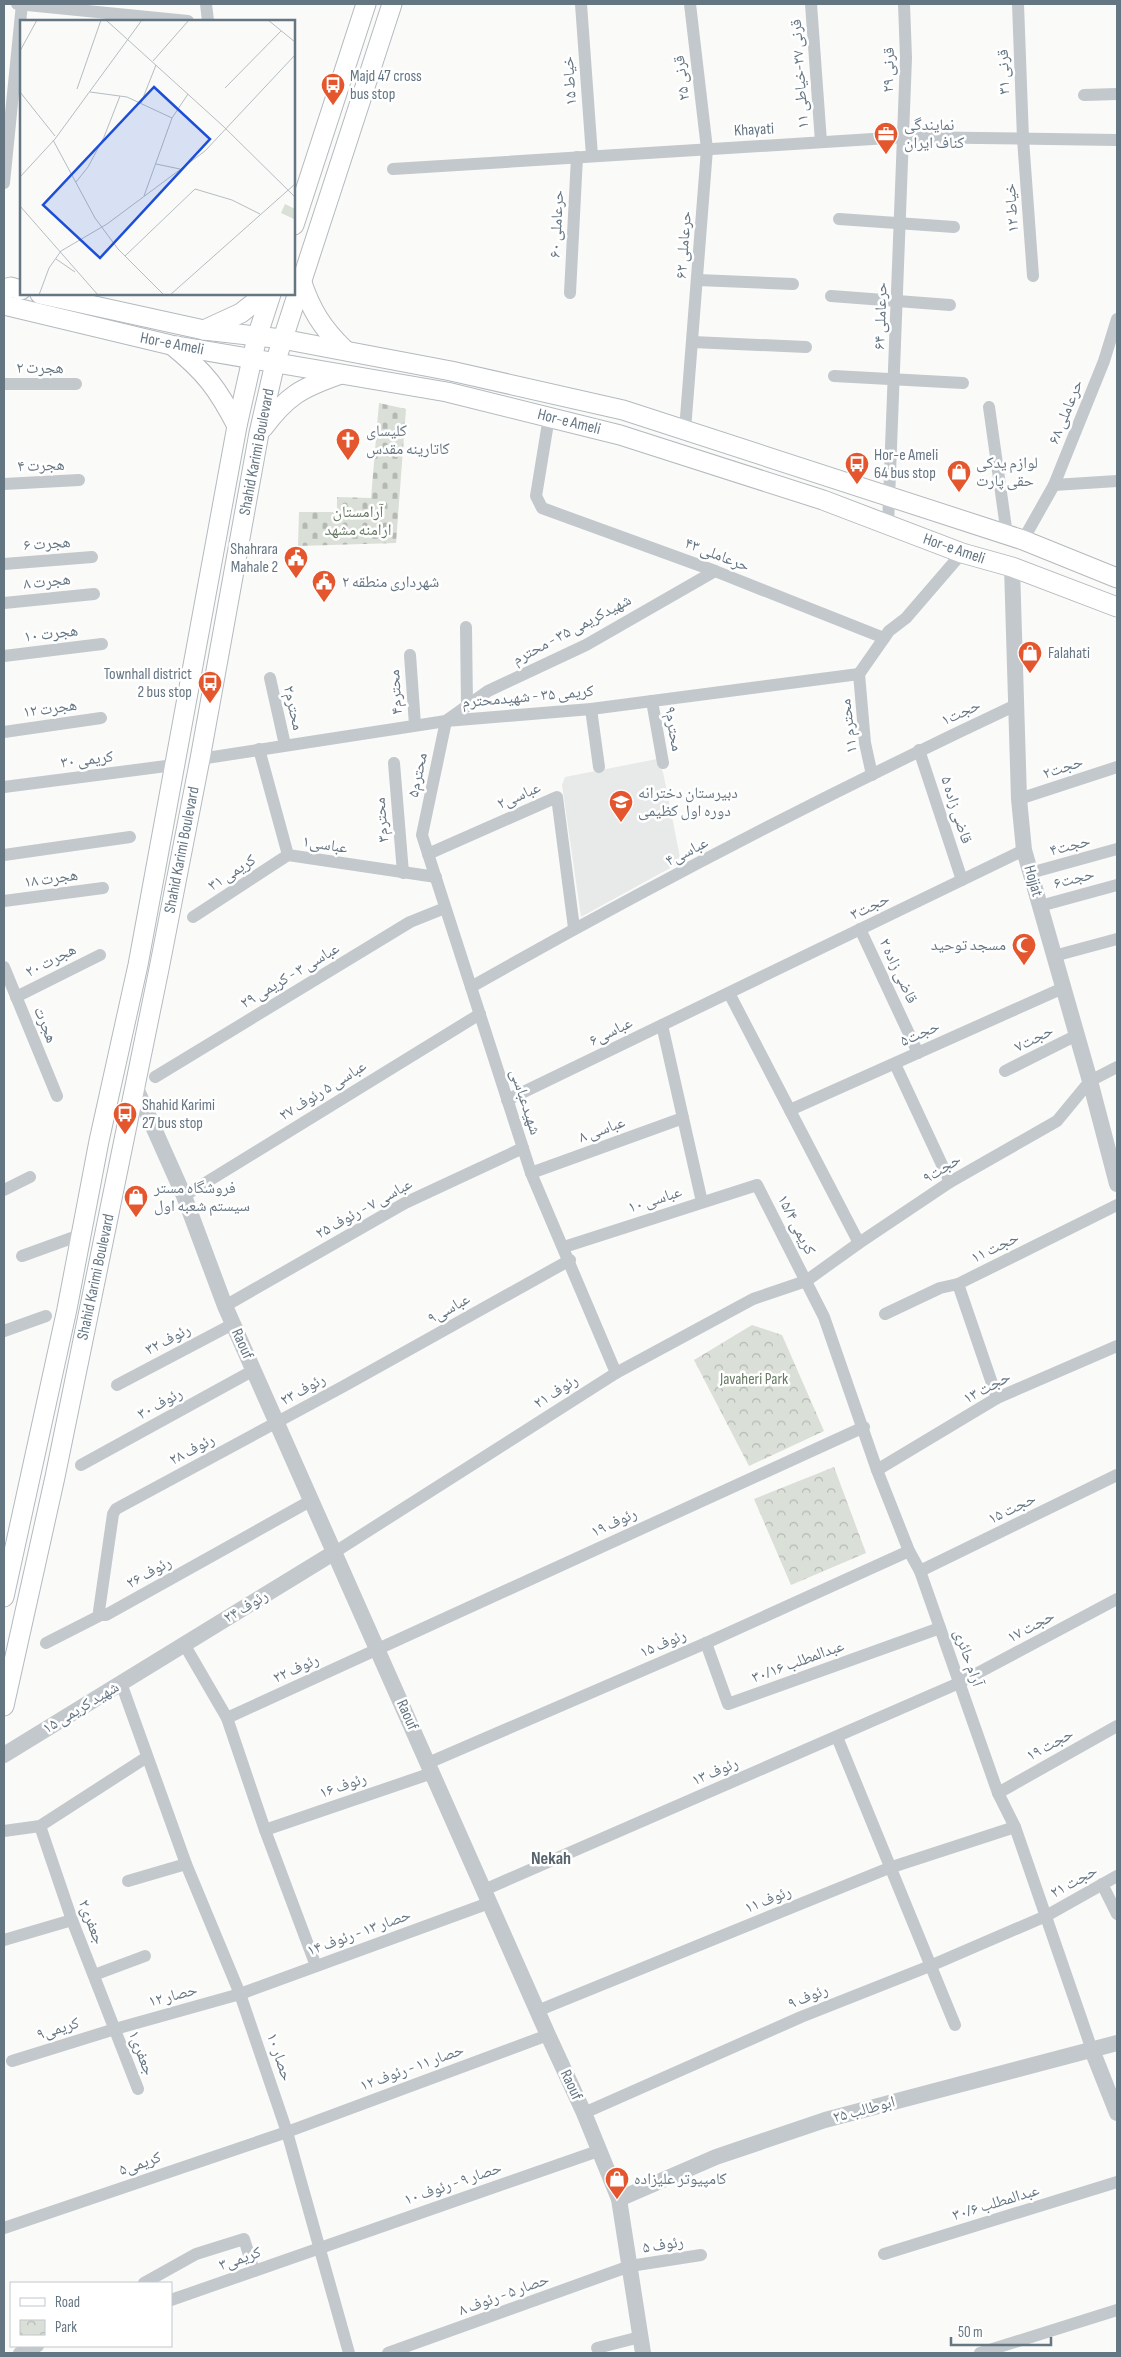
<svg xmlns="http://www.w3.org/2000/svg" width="1121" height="2357" font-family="'Sofia Sans Condensed','Noto Naskh Arabic',sans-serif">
	<defs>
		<pattern id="cemetery-stones" width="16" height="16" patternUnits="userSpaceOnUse" patternTransform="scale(1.25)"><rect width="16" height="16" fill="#dadfd7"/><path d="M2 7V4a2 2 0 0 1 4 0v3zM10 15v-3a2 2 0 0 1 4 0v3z" fill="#b4b9b4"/></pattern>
		<pattern id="park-crowns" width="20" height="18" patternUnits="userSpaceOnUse" patternTransform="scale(1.25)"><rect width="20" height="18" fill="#dadfd7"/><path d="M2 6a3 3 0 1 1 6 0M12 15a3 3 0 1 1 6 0" fill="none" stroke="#b4b9b4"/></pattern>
	</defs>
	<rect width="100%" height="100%" fill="#fafaf8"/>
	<!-- built -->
	<polygon fill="#e8e9e9" points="657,759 663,772 681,862 581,917 562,785 565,777"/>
	<!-- cemetery -->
	<polygon fill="url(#cemetery-stones)" points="379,403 406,409 396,543 298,546 299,512 337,512 337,497 371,498"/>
	<!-- park -->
	<g fill="url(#park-crowns)">
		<polygon points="752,1325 782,1335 824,1431 749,1466 694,1360"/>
		<polygon points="834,1467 866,1553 791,1585 754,1499"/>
	</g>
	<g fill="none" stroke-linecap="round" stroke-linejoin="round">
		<defs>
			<g id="secondary">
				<polyline points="294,225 366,4"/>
				<path d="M301 280C311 310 322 328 345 350"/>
				<polyline points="4,289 11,287 21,290"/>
				<polyline points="40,294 204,330 282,339 451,371 623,410 1023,540 1117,578"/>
				<polyline points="4,305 171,345 447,392 620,435 823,500 962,553 1012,567 1117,607"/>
				<polyline points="204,330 241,313 265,294"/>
				<path d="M173 346C205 372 218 389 237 426"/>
				<path d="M263 428C287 396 301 388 338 375"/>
				<polyline points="4,1597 67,1309 99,1141 138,965 237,426 257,337 271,294"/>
				<polyline points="4,1706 55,1477 159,969 200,759 259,433 275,363 392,4"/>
			</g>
		</defs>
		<!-- secondary casing -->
		<use href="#secondary" stroke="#b3babf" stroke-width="21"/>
		<!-- minor -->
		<g stroke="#c3c8cc" stroke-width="12">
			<polyline points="17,4 188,21"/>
			<polyline points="206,4 208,21"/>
			<polyline points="581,4 592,156"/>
			<polyline points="811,4 821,142"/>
			<polyline points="1018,4 1023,139 1033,276"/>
			<polyline points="1084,95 1117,94"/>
			<polyline points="393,169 904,137 1117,140"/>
			<polyline points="4,183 22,4"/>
			<polyline points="839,219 954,227"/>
			<polyline points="698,280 793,284"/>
			<polyline points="570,293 577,157"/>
			<polyline points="831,296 950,305"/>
			<polyline points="693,342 806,347"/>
			<polyline points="834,376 963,383"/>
			<polyline points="4,384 76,384"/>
			<polyline points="989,407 1007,535"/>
			<polyline points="549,417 536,496 542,508 715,571 884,638"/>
			<polyline points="685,430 707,149 690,4"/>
			<polyline points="4,484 79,480"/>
			<polyline points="1054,485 1117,481"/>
			<polyline points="888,525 906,58 904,4"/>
			<polyline points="1023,540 1054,485 1104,361 1117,319"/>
			<polyline points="4,564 92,557"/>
			<polyline points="4,603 94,594"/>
			<polyline points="466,627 467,706"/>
			<polyline points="410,655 415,725"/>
			<polyline points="4,656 102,644"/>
			<polyline points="859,674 889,631 906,618 962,553"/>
			<polyline points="859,674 865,743 872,775"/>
			<polyline points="270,678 285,745"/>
			<polyline points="652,701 663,763"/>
			<polyline points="591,709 599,767"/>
			<polyline points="4,732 101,718"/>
			<polyline points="259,749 288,855 436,877"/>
			<polyline points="919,750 962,880"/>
			<polyline points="200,759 446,721 591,709 859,674"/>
			<polyline points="394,763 403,873"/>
			<polyline points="4,787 174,765"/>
			<polyline points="1019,799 1117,767"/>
			<polyline points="428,854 557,797 574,928"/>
			<polyline points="4,855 130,837"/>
			<polyline points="1030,873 1117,849"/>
			<polyline points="4,901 103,888"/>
			<polyline points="1040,906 1117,885"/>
			<polyline points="193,917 288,855"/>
			<polyline points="860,929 918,1053"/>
			<polyline points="1054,956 1117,939"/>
			<polyline points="4,967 57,1096"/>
			<path d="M471 987C649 886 831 792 1016 705"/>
			<polyline points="729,993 859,1243"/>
			<polyline points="16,997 100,955"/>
			<polyline points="662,1025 702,1202"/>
			<polyline points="895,1064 950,1182"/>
			<polyline points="1005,1071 1077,1035"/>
			<polyline points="155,1077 410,922 445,908"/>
			<polyline points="507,1100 1024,850"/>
			<polyline points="790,1110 1063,988"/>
			<polyline points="531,1173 683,1118"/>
			<polyline points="4,1190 30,1177"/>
			<polyline points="184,1196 480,1014"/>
			<polyline points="564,1247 757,1185 824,1317 877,1470 909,1551 920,1571 998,1793 1015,1827 1092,2050"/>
			<polyline points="22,1256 80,1235"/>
			<polyline points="958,1284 997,1398"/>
			<polyline points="225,1306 405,1203 523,1148"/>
			<polyline points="885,1314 940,1288 958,1284 1117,1205"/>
			<polyline points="4,1331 46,1316"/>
			<polyline points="616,1373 531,1173 422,835 446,721 488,691 586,645 715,571"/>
			<polyline points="117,1385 233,1324"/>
			<polyline points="81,1465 254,1370"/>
			<polyline points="877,1470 997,1398 1117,1346"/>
			<polyline points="312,1500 106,1615 101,1615 99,1611 113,1514 116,1509 344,1386 570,1260"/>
			<polyline points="335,1552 616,1373 753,1299 806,1281 859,1243 950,1182 1057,1121 1090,1081 1117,1067"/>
			<polyline points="920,1571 1117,1475"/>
			<polyline points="46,1643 101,1615"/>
			<polyline points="706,1643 728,1704 940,1628"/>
			<polyline points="184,1644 227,1718 265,1830 316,1966"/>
			<polyline points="121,1683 186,1864 240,1994 287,2132 349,2353"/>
			<polyline points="227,1718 864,1427"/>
			<polyline points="837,1737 955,2025"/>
			<polyline points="428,1763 706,1643 909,1551"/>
			<polyline points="998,1793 1117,1726"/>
			<polyline points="40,1826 72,1920 138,2089"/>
			<polyline points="265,1830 432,1773"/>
			<polyline points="4,1831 40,1826 147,1757"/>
			<polyline points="128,1881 186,1864"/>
			<polyline points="1102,1884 1117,1914"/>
			<polyline points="484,1890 959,1683 1117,1599"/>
			<polyline points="4,1940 72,1920"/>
			<polyline points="94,1975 145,1956"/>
			<polyline points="537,2011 889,1868 1015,1827"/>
			<polyline points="12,2061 115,2029 240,1994 489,1903"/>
			<polyline points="584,2113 801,2017 930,1966 1046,1916 1117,1876"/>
			<polyline points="4,2228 287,2132 548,2035"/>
			<polyline points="884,2254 1117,2182"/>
			<polyline points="144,2283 196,2254 244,2239 254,2271"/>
			<polyline points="171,2300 598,2151"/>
			<polyline points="597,2348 640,2337"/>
			<polyline points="19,2353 38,2346"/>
			<polyline points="388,2353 630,2266 701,2255"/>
			<polyline points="980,2353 1117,2310"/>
		</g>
		<!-- tertiary -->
		<g stroke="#c3c8cc" stroke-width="16">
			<polyline points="1012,567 1019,799 1024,850 1090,1081 1117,1184"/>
			<polyline points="135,1086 184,1196 225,1306 548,2035 584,2113 619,2199 643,2353"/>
			<polyline points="4,1755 335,1552"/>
			<polyline points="1092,2050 1117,2113"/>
			<polyline points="619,2199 716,2157 825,2120 1117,2043"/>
		</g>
		<!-- secondary -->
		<use href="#secondary" stroke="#fff" stroke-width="19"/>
	</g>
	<!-- icons -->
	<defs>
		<symbol id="bus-pin" viewBox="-11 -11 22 30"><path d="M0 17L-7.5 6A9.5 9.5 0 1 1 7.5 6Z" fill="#e4572e" stroke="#fff"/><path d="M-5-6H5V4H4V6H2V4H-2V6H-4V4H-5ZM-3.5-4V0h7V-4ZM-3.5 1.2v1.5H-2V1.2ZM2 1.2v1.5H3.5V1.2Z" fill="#fff"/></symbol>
		<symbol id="office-pin" viewBox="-11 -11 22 30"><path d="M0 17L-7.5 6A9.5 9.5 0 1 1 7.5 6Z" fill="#e4572e" stroke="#fff"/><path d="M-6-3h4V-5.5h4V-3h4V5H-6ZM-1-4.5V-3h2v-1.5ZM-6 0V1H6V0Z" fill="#fff"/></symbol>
		<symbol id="church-pin" viewBox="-11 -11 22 30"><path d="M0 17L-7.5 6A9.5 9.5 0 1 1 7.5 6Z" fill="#e4572e" stroke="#fff"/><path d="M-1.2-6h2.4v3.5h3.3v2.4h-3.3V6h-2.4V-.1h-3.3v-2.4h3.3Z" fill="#fff"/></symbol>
		<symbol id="shop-pin" viewBox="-11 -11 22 30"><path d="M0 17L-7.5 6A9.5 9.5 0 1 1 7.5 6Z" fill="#e4572e" stroke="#fff"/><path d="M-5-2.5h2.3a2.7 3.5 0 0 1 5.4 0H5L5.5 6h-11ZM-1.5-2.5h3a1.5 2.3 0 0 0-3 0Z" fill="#fff"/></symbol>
		<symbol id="civic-pin" viewBox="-11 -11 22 30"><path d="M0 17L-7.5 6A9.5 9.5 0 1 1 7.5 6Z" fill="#e4572e" stroke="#fff"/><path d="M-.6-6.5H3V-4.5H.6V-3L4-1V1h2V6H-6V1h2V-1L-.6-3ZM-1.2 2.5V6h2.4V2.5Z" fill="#fff"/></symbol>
		<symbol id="school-pin" viewBox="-11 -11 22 30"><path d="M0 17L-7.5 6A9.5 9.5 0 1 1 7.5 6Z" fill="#e4572e" stroke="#fff"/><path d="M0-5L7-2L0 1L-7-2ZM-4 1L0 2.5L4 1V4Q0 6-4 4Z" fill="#fff"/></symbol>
		<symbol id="mosque-pin" viewBox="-11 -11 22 30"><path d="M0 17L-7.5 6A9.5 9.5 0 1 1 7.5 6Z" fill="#e4572e" stroke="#fff"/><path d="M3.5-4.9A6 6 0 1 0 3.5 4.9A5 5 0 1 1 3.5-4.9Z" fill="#fff"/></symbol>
	</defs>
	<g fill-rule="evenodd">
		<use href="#bus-pin" x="319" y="71" width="28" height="38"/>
		<use href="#office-pin" x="872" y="120" width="28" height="38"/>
		<use href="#church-pin" x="334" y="426" width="28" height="38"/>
		<use href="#bus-pin" x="843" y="450" width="28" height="38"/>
		<use href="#shop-pin" x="945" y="458" width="28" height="38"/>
		<use href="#civic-pin" x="282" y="544" width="28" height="38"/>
		<use href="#civic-pin" x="310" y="568" width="28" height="38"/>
		<use href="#shop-pin" x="1016" y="639" width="28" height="38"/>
		<use href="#bus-pin" x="196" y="669" width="28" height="38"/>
		<use href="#school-pin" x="607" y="788" width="28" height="38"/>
		<use href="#mosque-pin" x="1010" y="931" width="28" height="38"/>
		<use href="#bus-pin" x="111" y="1100" width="28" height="38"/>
		<use href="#shop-pin" x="122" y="1183" width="28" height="38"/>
		<use href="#shop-pin" x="603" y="2165" width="28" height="38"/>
	</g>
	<g text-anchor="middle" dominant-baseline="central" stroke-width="5" stroke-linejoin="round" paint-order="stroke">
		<!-- street labels -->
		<g font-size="16" fill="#657683" stroke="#fff">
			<text transform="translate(889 70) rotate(-89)">قرنی ۲۹</text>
			<text transform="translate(1004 72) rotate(-92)">قرنی ۳۱</text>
			<text transform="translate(800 74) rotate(-94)">قرنی ۲۷-خیاطی ۱۱</text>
			<text transform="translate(682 78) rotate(-97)">قرنی ۲۵</text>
			<text transform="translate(570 81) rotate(-94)">خیاط ۱۵</text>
			<text transform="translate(754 130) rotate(-3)">Khayati</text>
			<text transform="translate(1012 208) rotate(-94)">خیاط ۱۲</text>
			<text transform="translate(557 224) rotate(-87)">حرعاملی ۶۰</text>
			<text transform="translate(684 245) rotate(-86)">حرعاملی ۶۲</text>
			<text transform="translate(881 316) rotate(-88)">حرعاملی ۶۴</text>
			<text transform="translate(172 344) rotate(11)">Hor-e Ameli</text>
			<text x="40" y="368">هجرت ۲</text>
			<text transform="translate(1066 412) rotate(-68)">حرعاملی ۶۸</text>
			<text transform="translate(569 422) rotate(14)">Hor-e Ameli</text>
			<text transform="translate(257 452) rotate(-79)">Shahid Karimi Boulevard</text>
			<text transform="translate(41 466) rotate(-2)">هجرت ۴</text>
			<text transform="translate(47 544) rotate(-4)">هجرت ۶</text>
			<text transform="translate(954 549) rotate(19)">Hor-e Ameli</text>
			<text transform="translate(717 555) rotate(21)">حرعاملی ۴۳</text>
			<text transform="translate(47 582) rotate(-6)">هجرت ۸</text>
			<text transform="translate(572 630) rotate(-28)">شهیدکریمی ۳۵ - محترم</text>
			<text transform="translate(51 634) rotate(-7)">هجرت ۱۰</text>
			<text transform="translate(396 692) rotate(-94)">محترم۴</text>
			<text transform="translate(528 697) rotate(-5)">کریمی ۳۵ - شهیدمحترم</text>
			<text transform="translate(293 708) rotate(77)">محترم۲</text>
			<text transform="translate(50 709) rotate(-8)">هجرت ۱۲</text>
			<text transform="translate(961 713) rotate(-25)">حجت۱</text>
			<text transform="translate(849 726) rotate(-97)">محترم ۱۱</text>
			<text transform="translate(673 729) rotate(80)">محترم۹</text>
			<text transform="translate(87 760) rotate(-7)">کریمی ۳۰</text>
			<text transform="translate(1063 768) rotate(-19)">حجت۲</text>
			<text transform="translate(418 775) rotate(-78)">محترم۵</text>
			<text transform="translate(519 796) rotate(-24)">عباسی۲</text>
			<text transform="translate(956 810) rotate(72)">قاضی زاده ۵</text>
			<text transform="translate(382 820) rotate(-95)">محترم۳</text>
			<text transform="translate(325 845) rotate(9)">عباسی۱</text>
			<text transform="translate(1070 846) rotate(-15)">حجت۴</text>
			<text transform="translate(182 850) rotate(-79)">Shahid Karimi Boulevard</text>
			<text transform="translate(687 852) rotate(-27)">عباسی۴</text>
			<text transform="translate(232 873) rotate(-33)">کریمی ۳۱</text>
			<text transform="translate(51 879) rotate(-8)">هجرت ۱۸</text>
			<text transform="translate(1074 879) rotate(-15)">حجت۶</text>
			<text transform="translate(1033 881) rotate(74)">Hojjat</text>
			<text transform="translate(870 907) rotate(-26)">حجت۳</text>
			<text transform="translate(51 961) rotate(-27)">هجرت ۲۰</text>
			<text transform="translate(898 971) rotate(65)">قاضی زاده ۲</text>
			<text transform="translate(290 976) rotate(-31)">عباسی ۳ - کریمی ۲۹</text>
			<text transform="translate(45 1025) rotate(68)">هجرت</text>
			<text transform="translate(611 1032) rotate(-26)">عباسی۶</text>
			<text transform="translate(920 1034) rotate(-24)">حجت۵</text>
			<text transform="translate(1034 1039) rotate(-27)">حجت۷</text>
			<text transform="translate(323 1091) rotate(-32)">عباسی ۵ رئوف ۲۷</text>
			<text transform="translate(525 1102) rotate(72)">شهیدعباسی</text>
			<text transform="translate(602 1130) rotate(-20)">عباسی ۸</text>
			<text transform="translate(942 1169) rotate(-32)">حجت۹</text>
			<text transform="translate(655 1200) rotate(-18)">عباسی ۱۰</text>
			<text transform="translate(364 1209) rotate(-29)">عباسی ۷ - رئوف ۲۵</text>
			<text transform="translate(796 1225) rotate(63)">کریمی ۱۵/۴</text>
			<text transform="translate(995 1248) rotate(-26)">حجت ۱۱</text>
			<text transform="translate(96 1277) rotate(-78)">Shahid Karimi Boulevard</text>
			<text transform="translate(449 1309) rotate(-29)">عباسی۹</text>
			<text transform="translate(168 1340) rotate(-28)">رئوف ۳۲</text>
			<text transform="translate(242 1344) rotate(66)">Raouf</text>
			<text transform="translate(987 1388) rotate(-28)">حجت ۱۳</text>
			<text transform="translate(303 1390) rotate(-29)">رئوف ۲۳</text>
			<text transform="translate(556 1392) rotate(-33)">رئوف ۲۱</text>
			<text transform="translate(160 1404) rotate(-29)">رئوف ۳۰</text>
			<text transform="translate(192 1450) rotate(-28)">رئوف ۲۸</text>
			<text transform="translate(1012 1509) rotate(-26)">حجت ۱۵</text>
			<text transform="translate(614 1523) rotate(-25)">رئوف ۱۹</text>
			<text transform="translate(149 1573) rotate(-29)">رئوف ۲۶</text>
			<text transform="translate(246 1607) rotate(-31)">رئوف ۲۴</text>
			<text transform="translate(1031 1627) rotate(-28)">حجت ۱۷</text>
			<text transform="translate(663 1644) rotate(-23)">رئوف ۱۵</text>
			<text transform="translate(968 1658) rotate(71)">آرام حائری</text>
			<text transform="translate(798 1662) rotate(-20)">عبدالمطلب ۳۰/۱۶</text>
			<text transform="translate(296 1669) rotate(-25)">رئوف ۲۲</text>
			<text transform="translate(81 1708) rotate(-31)">شهید کریمی ۱۵</text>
			<text transform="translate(407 1715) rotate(66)">Raouf</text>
			<text transform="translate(1050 1745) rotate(-29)">حجت ۱۹</text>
			<text transform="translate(715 1772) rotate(-23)">رئوف ۱۳</text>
			<text transform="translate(343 1786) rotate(-19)">رئوف ۱۶</text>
			<text transform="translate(1074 1882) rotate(-29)">حجت ۲۱</text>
			<text transform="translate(768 1900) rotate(-22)">رئوف ۱۱</text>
			<text transform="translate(91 1922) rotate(69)">جعفری۲</text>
			<text transform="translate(359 1933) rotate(-20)">حصار ۱۳ - رئوف ۱۴</text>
			<text transform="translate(173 1996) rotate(-15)">حصار ۱۲</text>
			<text transform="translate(808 1997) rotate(-22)">رئوف ۹</text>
			<text transform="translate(58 2029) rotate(-17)">کریمی۹</text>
			<text transform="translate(141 2053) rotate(69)">جعفری۱</text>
			<text transform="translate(279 2057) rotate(71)">حصار ۱۰</text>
			<text transform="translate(412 2068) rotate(-20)">حصار ۱۱ - رئوف ۱۲</text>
			<text transform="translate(571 2085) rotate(65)">Raouf</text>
			<text transform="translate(864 2110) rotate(-15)">ابوطالب ۲۵</text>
			<text transform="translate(140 2164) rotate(-19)">کریمی۵</text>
			<text transform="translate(453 2184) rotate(-19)">حصار ۹ - رئوف ۱۰</text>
			<text transform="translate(996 2203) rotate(-17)">عبدالمطلب ۳۰/۶</text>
			<text transform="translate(663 2245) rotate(-9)">رئوف ۵</text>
			<text transform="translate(240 2259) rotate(-19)">کریمی۳</text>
			<text transform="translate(504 2295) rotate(-20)">حصار ۵ - رئوف ۸</text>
		</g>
		<!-- poi labels -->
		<g font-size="16" fill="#657683" stroke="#fff" text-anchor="start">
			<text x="350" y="76">Majd 47 cross<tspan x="350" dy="18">bus stop</tspan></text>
			<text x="904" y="125">نمایندگی<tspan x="904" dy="18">کناف ایران</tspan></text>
			<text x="366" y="431">کلیسای<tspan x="366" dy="18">کاتارینه مقدس</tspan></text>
			<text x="874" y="455">Hor-e Ameli<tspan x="874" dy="18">64 bus stop</tspan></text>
			<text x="976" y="463">لوازم یدکی<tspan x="976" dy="18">حقی پارت</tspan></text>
			<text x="278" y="549" text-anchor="end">Shahrara<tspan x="278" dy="18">Mahale 2</tspan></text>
			<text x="342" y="582">شهرداری منطقه ۲</text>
			<text x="1048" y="653">Falahati</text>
			<text x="192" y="674" text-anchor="end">Townhall district<tspan x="192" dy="18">2 bus stop</tspan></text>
			<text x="638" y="793">دبیرستان دخترانه<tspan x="638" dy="18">دوره اول کظیمی</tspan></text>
			<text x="1006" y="945" text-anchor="end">مسجد توحید</text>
			<text x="142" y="1105">Shahid Karimi<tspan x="142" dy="18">27 bus stop</tspan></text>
			<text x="154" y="1188">فروشگاه مستر<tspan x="154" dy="18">سیستم شعبه اول</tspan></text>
			<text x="634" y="2179">کامپیوتر علیزاده</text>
		</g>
		<!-- park labels -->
		<g font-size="16" fill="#687a64" stroke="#fff">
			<text x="358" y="512">آرامستان<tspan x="358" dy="18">ارامنه مشهد</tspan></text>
			<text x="754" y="1379">Javaheri Park</text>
		</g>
		<!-- neighbourhood labels -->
		<g font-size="18" font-weight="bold" fill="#57646e" stroke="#fff">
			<text x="551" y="1858">Nekah</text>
		</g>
	</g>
	<!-- overview -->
	<g transform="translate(20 20)">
		<rect width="275" height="275" fill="#fafaf8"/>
		<path d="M265 184 275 189 274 199 261 193Z" fill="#dadfd7"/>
		<path fill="none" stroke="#b5bdc2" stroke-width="1" d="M86 0 203 106 275 177M248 0 275 22M0 31 17 0M133 41 169 0M205 68 261 11M57 69 81 0M0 72 35 116M70 72 107 77 152 98M121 83 136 45M33 120 75 198 98 229 144 275M136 144 160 149M0 157 35 119 122 0M56 162 68 147 84 117 100 76M175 169 212 180 240 194M124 176 152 98 168 74M0 186 78 275M105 236 175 169M36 239 55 252M19 275 29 248 41 231 87 204 185 131 275 35M150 275 275 164"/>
		<path fill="#1d4ed8" fill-opacity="0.15" stroke="#1d4ed8" stroke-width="2.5" d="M134 67 190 119 80 238 23 185Z"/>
		<rect width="275" height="275" fill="none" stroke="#657683" stroke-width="2.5"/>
	</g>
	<!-- border -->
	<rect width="1121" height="2357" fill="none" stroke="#657683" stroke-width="10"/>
	<!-- legend -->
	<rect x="10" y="2282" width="162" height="65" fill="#ffffff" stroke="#c1c8cd"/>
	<rect x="20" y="2298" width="25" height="8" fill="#ffffff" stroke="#c1c8cd"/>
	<text x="55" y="2307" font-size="15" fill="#657683">Road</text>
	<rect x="20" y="2320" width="25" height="15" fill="url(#park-crowns)" stroke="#c1c8cd"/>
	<text x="55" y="2332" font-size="15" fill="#657683">Park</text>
	<!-- scale -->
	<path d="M951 2337v8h100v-8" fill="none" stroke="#657683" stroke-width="2.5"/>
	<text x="958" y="2337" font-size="15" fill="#657683" stroke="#ffffff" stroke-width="4" paint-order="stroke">50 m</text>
</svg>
